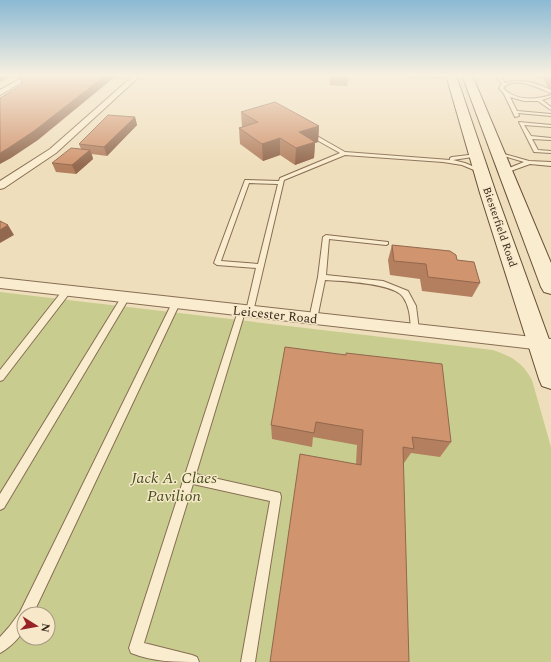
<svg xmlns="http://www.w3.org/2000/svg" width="551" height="662" font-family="Spectral,serif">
	<rect width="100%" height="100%" fill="#efdebb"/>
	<!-- green -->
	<path fill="#c8cd8f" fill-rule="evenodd" d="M0 292 493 350C512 357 521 361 532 380L551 447V662H0ZM24 614H48V638H24Z"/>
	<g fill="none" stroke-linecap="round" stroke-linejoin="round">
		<defs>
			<g id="lane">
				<polygon points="401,75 424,75 454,77 452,78"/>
				<path d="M496 75H500L505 83C519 78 538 83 551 90V93C538 88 515 75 503 88 515 101 535 100 551 95V97L542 100 551 107V110L538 101H524L510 97 517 111 551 114V116L518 113 519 116 515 117 504 94 499 88 502 84Z"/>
				<polygon points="519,122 551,125 551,127 524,125 531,136 551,138 551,140 532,139 538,150 551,151 551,153 534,152"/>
				<path d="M306 132H310L345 152 450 160V158L452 157 477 154H479V156L453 160 465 163 484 171 481 173 462 165 443 162 345 155 284 180 253 312 249 315 245 312 196 474 276 492 280 493 281 497 255 662H241L270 501 193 484 144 643 192 655 197 657 199 662C175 662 154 662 131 653L129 648 238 311 242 308 246 311 256 268 217 265 214 263 245 180 279 181 280 178 340 153 306 134ZM249 183 278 184 258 264 221 261Z"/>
				<polygon points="497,152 529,161 551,162 551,166 530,164 508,172 504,172 504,170 524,162 497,154"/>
				<path d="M326 235 388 242V244L386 245 329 239 326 275 383 281 408 291 416 306 419 330 418 332H412L411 330C410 318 410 307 403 297 394 283 342 281 325 280L317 319 316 321H310L309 319 318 277 323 237Z"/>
				<polygon points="66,289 70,292 69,294 3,380 0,381 0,370 63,290"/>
				<polygon points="125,295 129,298 128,300 4,508 0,510 0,494 122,296"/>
				<path d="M176 300 180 303 33 614H24C24 618 25 623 24 627 23 636 8 649 0 653V637L9 627 20 612 172 303Z"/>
			</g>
			<g id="street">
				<polygon points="27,75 34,75 0,95 0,90"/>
				<polygon points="134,75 141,75 56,153 4,188 0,189 0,181 50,149"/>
				<polygon points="0,278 551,339 551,351 0,288"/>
			</g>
			<g id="secondary">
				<polygon points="446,75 456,75 496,193 551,345 551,389 542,386 539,379 480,193"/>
				<polygon points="462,75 472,75 551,263 551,294 544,292 541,287"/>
			</g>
		</defs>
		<!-- lane casing -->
		<use href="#lane" stroke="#876d54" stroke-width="2"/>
		<!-- street casing -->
		<use href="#street" stroke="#876d54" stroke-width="2"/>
		<!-- secondary casing -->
		<use href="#secondary" stroke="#684e38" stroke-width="2"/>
		<!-- lane -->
		<use href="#lane" fill="#faecce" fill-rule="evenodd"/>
		<!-- street -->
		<use href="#street" fill="#faecce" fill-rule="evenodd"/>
		<!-- secondary -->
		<use href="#secondary" fill="#faecce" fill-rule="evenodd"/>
	</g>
	<!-- wall -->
	<g fill="#b37f5f">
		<polygon points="330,75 349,75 347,86 330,85"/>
		<polygon points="542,75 551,75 551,89 547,86"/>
		<polygon points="241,112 319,126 318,142 315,143 314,158 295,165 280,155 263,161 240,144 239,128 242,127"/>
		<polygon points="135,117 137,125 107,156 92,154 93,159 76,174 56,172 52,163 81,149 79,144"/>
		<polygon points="392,245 457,260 480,283 472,297 422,291 420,279 390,275 388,260"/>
		<polygon points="346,353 451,442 440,457 411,453 404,463 403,463 409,662 356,464 357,445 313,437 312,447 272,439 271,425 346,355"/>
	</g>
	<!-- shaded-wall -->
	<g fill="#92684e">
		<polygon points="0,75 13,75 0,82"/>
		<polygon points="106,75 117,75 38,140 11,158 0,164 0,153"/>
		<polygon points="135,117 137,125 107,156 104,147"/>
		<polygon points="319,126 318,142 315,143 314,158 295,165 296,148 299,132"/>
		<polygon points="280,138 280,155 263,161 262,144"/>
		<polygon points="90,150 93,159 76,174 72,165"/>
		<polygon points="8,225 14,235 0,243 0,230"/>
	</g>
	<!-- building -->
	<g fill="#d0946f" stroke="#92684e">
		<polygon points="21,75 106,75 34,131 7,149 0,153 0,98 23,84 19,76"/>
		<polygon points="275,102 319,126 299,132 315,142 296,148 280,138 262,144 239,128 258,122 241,112"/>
		<polygon points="108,115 135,117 104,147 79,144"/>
		<polygon points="71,148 90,150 72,165 52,163"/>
		<polygon points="0,221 8,225 0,230"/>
		<polygon points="392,245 450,251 456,255 457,260 474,262 480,283 428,277 426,264 394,261"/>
		<polygon points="285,347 346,355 346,353 442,364 451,442 412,437 414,449 403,447 409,662 270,662 300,454 361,465 363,430 316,422 314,433 271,425"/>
	</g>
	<!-- sky -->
	<linearGradient id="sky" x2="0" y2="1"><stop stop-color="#8bb9d4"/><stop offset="0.45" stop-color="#f8f0e0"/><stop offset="1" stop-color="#f8f0e0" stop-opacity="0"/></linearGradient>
	<rect width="551" height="167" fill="url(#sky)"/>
	<g text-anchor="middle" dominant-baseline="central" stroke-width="3" stroke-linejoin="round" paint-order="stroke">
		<!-- far-street labels -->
		<g font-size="11" fill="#35261a" stroke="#f7e8ca">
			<text transform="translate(500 227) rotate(71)">Biesterfield Road</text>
		</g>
		<!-- street labels -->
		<g font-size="13" fill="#35261a" stroke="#f7e8ca">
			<text transform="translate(275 315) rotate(6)">Leicester Road</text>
		</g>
		<!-- near-park labels -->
		<g font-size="16" font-style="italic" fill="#475220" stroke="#f7e8ca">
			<text x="174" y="478">Jack A. Claes<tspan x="174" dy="18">Pavilion</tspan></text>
		</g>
	</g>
	<!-- north arrow -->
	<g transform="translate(36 626) rotate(101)"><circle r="19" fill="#f7e8ca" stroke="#a99a84"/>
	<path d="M0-3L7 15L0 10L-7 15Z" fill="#982227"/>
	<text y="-6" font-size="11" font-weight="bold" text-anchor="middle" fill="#35261a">N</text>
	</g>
</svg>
